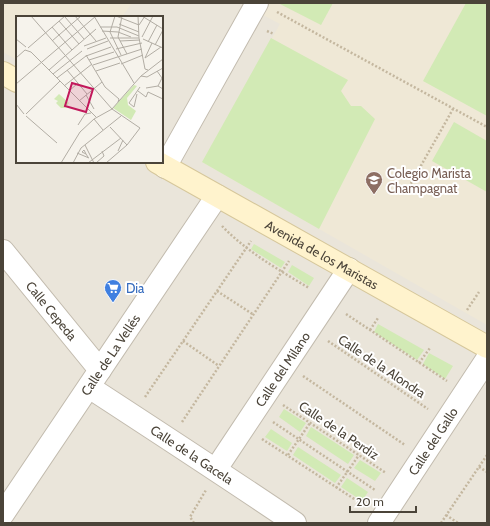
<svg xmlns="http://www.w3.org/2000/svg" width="490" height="526" font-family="Cabin,sans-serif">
	<rect width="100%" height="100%" fill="#f6f3ec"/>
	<!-- residential -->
	<path fill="#eae5da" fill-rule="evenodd" d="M3 3H487V523H3ZM17 17H162V162H17Z"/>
	<!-- education -->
	<g fill="#efe8d6">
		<polygon points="3,3 132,3 122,17 17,17 17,60 3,52"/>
		<polygon points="268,3 487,3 487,325 202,162 280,24 263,15"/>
	</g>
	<!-- green -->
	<g fill="#d2eab5">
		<polygon points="278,3 333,3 321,25"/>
		<polygon points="466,3 487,3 487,116 423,81"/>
		<polygon points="271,38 348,80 341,91 351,106 361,106 375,119 319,229 202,162"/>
		<polygon points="454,122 487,141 487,192 432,161"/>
		<polygon points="254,244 285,262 281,268 251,249"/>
		<polygon points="292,265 314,278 309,286 288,272"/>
		<polygon points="378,324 424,350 417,360 374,332"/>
		<polygon points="429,353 453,366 445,379 423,364"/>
		<polygon points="284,409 306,423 300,432 279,417"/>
		<polygon points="311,427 354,455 348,464 306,436"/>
		<polygon points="271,429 292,443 287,451 265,437"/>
		<polygon points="298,447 341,475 335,483 293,455"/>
		<polygon points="360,460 381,473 375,481 354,468"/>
		<polygon points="347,478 368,492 362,501 341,487"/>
	</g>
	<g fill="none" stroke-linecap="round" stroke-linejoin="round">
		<defs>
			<g id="street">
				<polyline points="165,167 257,3"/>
				<path id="s1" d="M3 251 100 370"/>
				<path id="s2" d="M89 387C158 432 227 477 295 523"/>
				<path id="s3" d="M216 469 349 269"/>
				<path id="s4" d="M3 514 217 196"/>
				<path id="s5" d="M379 523 487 359"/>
			</g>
			<g id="secondary">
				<polyline points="3,73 17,81"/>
				<path id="s6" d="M157 162 487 347"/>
			</g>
		</defs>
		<!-- street casing -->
		<use href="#street" stroke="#c2bbae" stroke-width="24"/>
		<!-- secondary casing -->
		<use href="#secondary" stroke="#d6c79b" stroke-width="24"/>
		<!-- path -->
		<g stroke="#c4b79f" stroke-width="2.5" stroke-dasharray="2 2" stroke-linecap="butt">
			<polyline points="277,12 487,127"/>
			<polyline points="267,31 274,34"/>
			<polyline points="405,194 453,109"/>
			<path d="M222 226C247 252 279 270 309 288"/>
			<polyline points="217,291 254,315"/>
			<polyline points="467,310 479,292"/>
			<polyline points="346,314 447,381"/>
			<polyline points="370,330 378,318"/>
			<polyline points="183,341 219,366"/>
			<polyline points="328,341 428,409"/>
			<polyline points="419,363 430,348"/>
			<polyline points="303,376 405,445"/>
			<polyline points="145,397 251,241"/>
			<polyline points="283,405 386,473"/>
			<polyline points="182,422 289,261"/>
			<polyline points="273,422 375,490"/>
			<polyline points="262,439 365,506"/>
			<polyline points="288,455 310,423"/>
			<polyline points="479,467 487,472"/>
			<polyline points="336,488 359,455"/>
			<polyline points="446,515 458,523"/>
			<polyline points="194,523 190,517 206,490"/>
			<polyline points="441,523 487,455"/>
		</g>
		<!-- street -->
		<use href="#street" stroke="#fff" stroke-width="22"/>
		<!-- secondary -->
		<use href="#secondary" stroke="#fff3cd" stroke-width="22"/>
	</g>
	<!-- icons -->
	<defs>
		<symbol id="school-pin" viewBox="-11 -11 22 30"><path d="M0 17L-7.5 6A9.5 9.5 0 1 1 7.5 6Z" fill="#8d6e63" stroke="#fff"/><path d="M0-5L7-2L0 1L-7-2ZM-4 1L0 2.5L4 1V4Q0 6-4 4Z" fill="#fff"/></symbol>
		<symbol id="supermarket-pin" viewBox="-11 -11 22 30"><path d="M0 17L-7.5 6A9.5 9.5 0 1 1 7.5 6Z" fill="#3f7fe0" stroke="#fff"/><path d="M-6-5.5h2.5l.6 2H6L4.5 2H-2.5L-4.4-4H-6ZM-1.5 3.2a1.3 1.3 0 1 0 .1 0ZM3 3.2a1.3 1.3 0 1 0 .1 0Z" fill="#fff"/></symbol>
	</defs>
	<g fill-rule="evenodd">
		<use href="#school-pin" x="364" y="170" width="20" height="27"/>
		<use href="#supermarket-pin" x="103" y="278" width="20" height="27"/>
	</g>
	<g text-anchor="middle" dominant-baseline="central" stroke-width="4" stroke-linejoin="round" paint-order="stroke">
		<!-- education labels -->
		<g font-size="13" fill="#785e54" stroke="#fff" text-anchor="start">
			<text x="387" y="173">Colegio Marista<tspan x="387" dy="15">Champagnat</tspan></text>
		</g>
		<!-- street labels -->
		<g font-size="13" fill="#4b4439" stroke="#fff">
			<text stroke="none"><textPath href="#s6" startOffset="189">Avenida de los Maristas</textPath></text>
			<text stroke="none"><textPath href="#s1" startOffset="77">Calle Cepeda</textPath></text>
			<text stroke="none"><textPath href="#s4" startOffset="192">Calle de La Vellés</textPath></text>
			<text transform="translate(382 366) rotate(34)">Calle de la Alondra</text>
			<text stroke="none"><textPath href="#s3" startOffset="120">Calle del Milano</textPath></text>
			<text transform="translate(339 430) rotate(34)">Calle de la Perdiz</text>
			<text stroke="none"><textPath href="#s5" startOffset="98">Calle del Gallo</textPath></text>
			<text stroke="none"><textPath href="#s2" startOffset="123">Calle de la Gacela</textPath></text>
		</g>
		<!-- shop labels -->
		<g font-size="13" fill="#366cbe" stroke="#fff" text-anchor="start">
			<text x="126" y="288">Dia</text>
		</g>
	</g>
	<!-- overview -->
	<g transform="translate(16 16)">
		<rect width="147" height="147" fill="#f6f3ec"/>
		<path d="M118 69 121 70 111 82 112 89 120 95 115 104 97 92ZM43 78 53 87 49 92H45L40 87 42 85 38 83Z" fill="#d2eab5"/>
		<path fill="none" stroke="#b2ada4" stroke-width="1" d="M15 0 96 93M59 0 80 25M78 0 118 67M99 0 94 16 105 39M100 0 123 9 129 0M106 0 102 21 111 38M122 0 123 22 129 53 132 54M126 0 147 13M49 1 68 23M43 5 63 28M103 8 123 16M36 11 56 34M84 11H101L123 20M86 15 102 16 115 21M126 21 137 0M94 22H123M0 23 10 31M127 23 147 32M36 25 65 0M104 25 124 24M132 26 141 9M139 29 147 14M68 30 90 22M12 32 49 0M71 33 92 25M100 33 126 27M9 34 15 36 80 101M70 39 89 71 103 83 102 86M0 42 9 34M129 42 145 31M129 42 136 27M73 44 98 36M105 48 127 39M77 49 126 33M33 54 80 13M51 54 71 78M80 55 104 47M141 55 146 62 142 70M37 58 66 35M125 60 131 61 147 52M41 62 70 40 95 31M0 68 80 0M48 70 76 48M130 72 142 70 147 73M53 75 62 67M122 75 130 81 132 76M132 76 147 83M121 78 118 91 113 87 124 71M70 79 78 93M63 85 86 66M0 88 8 98M10 98 44 65M10 100 41 127M78 103 87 114M62 109 69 98 75 97M94 111 111 129M69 129 78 147M102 135 107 124M61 137 73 142M70 138 66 136 68 134 70 138 72 141V142M45 147 64 116 78 103 96 93 125 60 147 43M57 147 65 132 105 100M72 147 105 122M80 147 88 140 86 135M90 147 111 129 124 112 96 93"/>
		<path fill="#c2185b" fill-opacity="0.15" stroke="#c2185b" stroke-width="2" d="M56 67 77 73 70 96 49 90Z"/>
		<rect width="147" height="147" fill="none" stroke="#4b4439" stroke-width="2"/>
	</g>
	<!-- border -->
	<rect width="490" height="526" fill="none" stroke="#4b4439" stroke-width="8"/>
	<!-- scale -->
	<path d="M350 506v6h66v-6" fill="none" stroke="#4b4439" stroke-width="2"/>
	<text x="356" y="506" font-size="12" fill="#4b4439" stroke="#ffffff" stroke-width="3" paint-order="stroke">20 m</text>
</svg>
